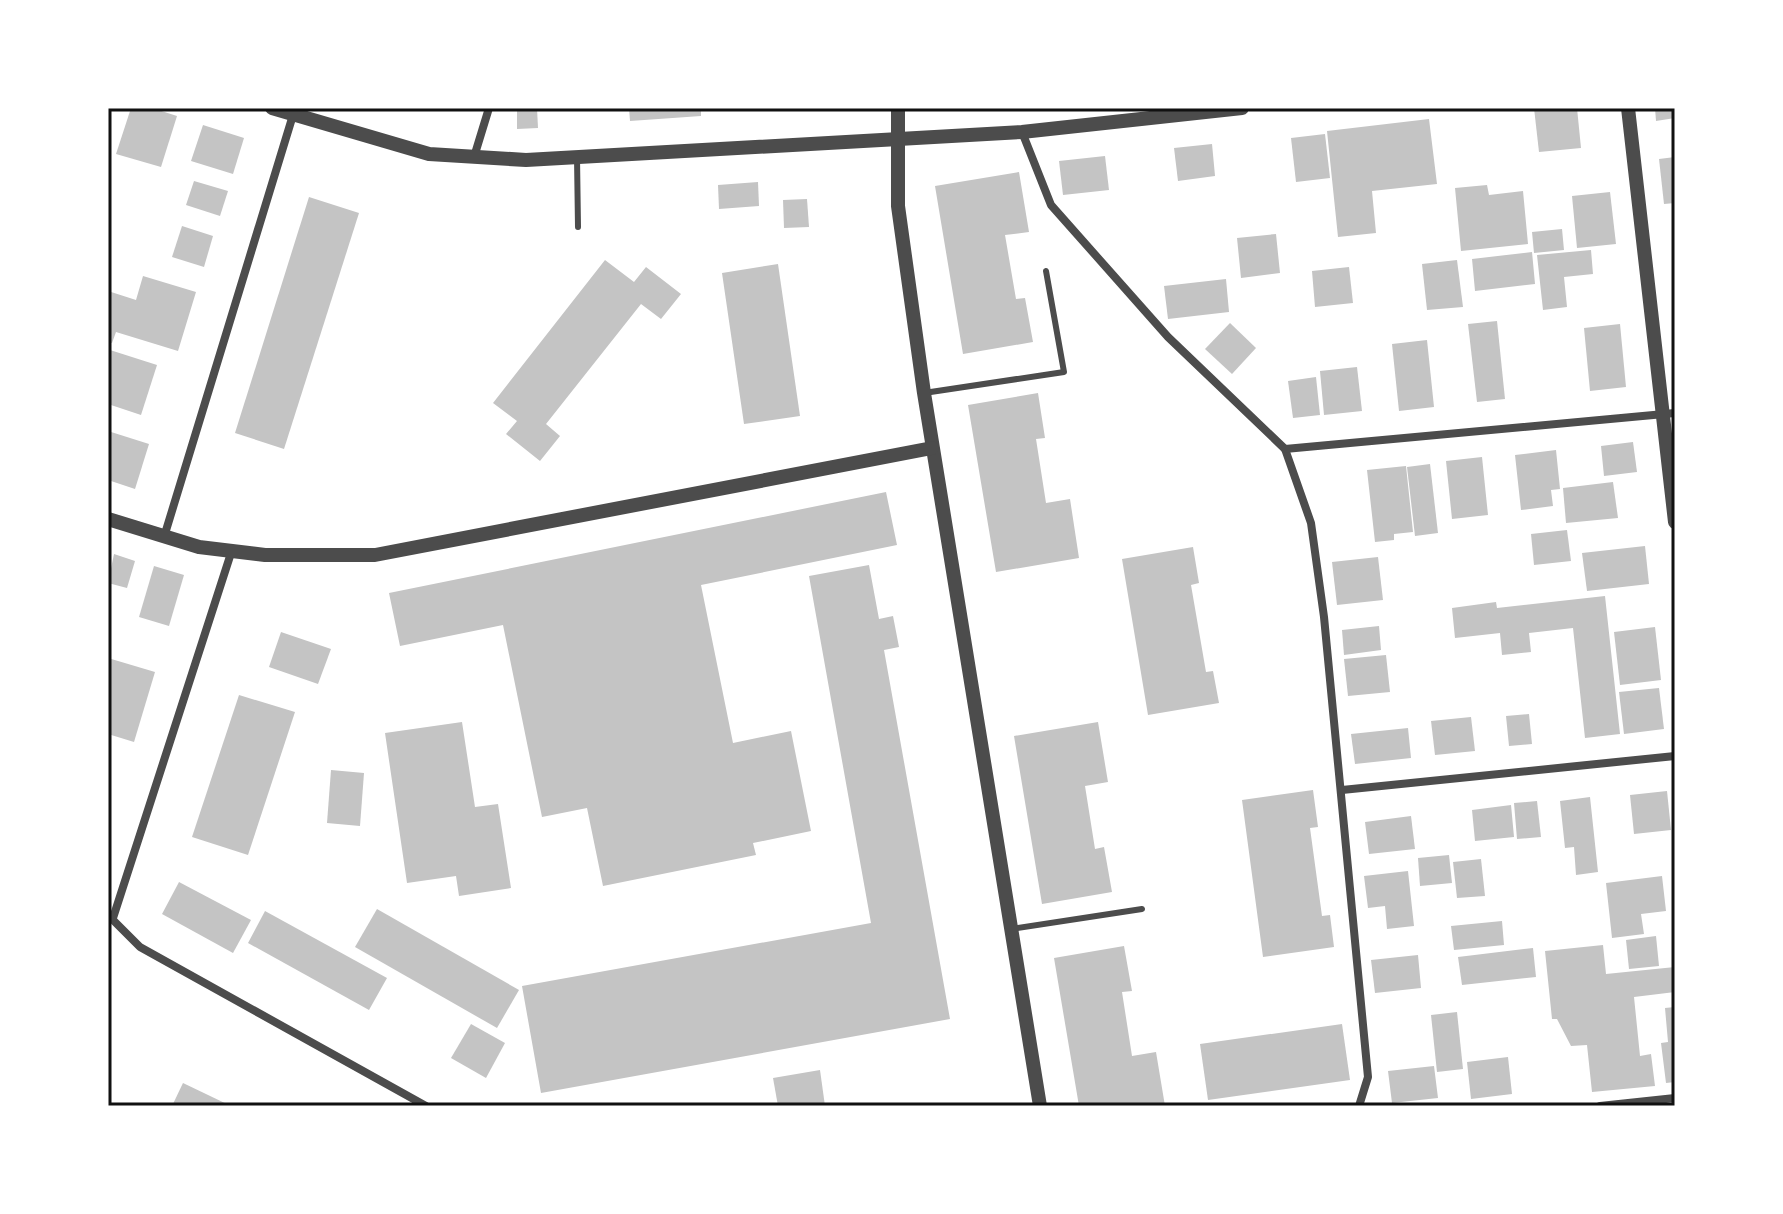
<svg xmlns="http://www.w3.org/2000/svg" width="1783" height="1214" font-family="'Sofia Sans Condensed',sans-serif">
	<rect width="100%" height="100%" fill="#fff"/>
	<!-- building -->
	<g fill="#c4c4c4">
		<polygon points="131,108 152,108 177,116 161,167 116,154"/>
		<polygon points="517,108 537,108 538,128 517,129"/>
		<polygon points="629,108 701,108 701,116 630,121"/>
		<polygon points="1534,108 1577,108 1581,148 1539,152"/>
		<polygon points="1655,108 1675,108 1675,118 1656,121"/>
		<polygon points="1429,119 1437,184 1372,191 1376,233 1338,237 1327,131"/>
		<polygon points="203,125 244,138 233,174 191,161"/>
		<polygon points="1325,134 1330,178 1296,182 1291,138"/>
		<polygon points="1212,144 1215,176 1178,181 1174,148"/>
		<polygon points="1105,156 1109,190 1063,195 1059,161"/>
		<polygon points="1675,157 1675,203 1664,204 1659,159"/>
		<polygon points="1019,172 1029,232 1005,235 1016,299 1025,298 1033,342 963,354 935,186"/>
		<polygon points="194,181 228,191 220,216 186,205"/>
		<polygon points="758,182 759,206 719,209 718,185"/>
		<polygon points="1487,185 1489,195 1523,191 1528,244 1461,251 1455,188"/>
		<polygon points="1610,192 1616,244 1577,248 1572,196"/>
		<polygon points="309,197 359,213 284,449 235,433"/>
		<polygon points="807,199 809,227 784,228 783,200"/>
		<polygon points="182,226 213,236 204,267 172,257"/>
		<polygon points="1562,229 1564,250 1534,253 1532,232"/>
		<polygon points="1276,234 1280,273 1241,278 1237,238"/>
		<polygon points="1591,250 1593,274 1564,277 1567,307 1543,310 1537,255"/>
		<polygon points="1532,252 1535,284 1475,291 1472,259"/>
		<polygon points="605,260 634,282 646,267 681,294 661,319 641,304 546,424 560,436 540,461 506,434 517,421 493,403"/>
		<polygon points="1457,260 1463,307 1427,310 1422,264"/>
		<polygon points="778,264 800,416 744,424 722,273"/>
		<polygon points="1349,267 1353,303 1315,307 1312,271"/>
		<polygon points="143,276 196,292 178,351 116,332 112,343 108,342 108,291 136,300"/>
		<polygon points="1226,279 1229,312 1168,319 1164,286"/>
		<polygon points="1497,321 1505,399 1477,402 1468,324"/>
		<polygon points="1230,323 1256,348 1232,374 1205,349"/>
		<polygon points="1620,324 1626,387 1590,391 1584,328"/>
		<polygon points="1427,340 1434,407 1399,411 1392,344"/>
		<polygon points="110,350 157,365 141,415 108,404"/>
		<polygon points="1357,367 1362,411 1324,415 1320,371"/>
		<polygon points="1316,377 1320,415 1293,418 1288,381"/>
		<polygon points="1038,393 1045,438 1036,439 1046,503 1070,499 1079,558 996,572 968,405"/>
		<polygon points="108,431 149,444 135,489 108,480"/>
		<polygon points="1633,442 1637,472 1604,476 1601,446"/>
		<polygon points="1556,450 1560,489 1551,490 1553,506 1521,510 1515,455"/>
		<polygon points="1482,457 1488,515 1452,519 1446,461"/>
		<polygon points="1430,464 1438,533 1415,536 1407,467"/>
		<polygon points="1406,466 1413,532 1394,534 1394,540 1375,542 1367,470"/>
		<polygon points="1613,482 1618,518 1566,523 1563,488"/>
		<polygon points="886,492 897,545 701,585 733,743 791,731 811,831 753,843 756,855 603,886 587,808 542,817 503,625 400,646 389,593"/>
		<polygon points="1567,530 1571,561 1534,565 1531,534"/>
		<polygon points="1645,546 1649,584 1587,591 1582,553"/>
		<polygon points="1193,547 1199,583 1191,585 1206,672 1213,671 1219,703 1148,715 1122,559"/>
		<polygon points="114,554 135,561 127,588 108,583"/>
		<polygon points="1378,557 1383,600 1337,605 1332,562"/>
		<polygon points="869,565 879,619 893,616 899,647 884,650 950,1019 541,1093 522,986 871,923 809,576"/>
		<polygon points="154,566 184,575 169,626 139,617"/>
		<polygon points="1605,596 1620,734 1585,738 1573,628 1529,633 1531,652 1502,655 1500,633 1455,638 1452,608 1496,602 1497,608"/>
		<polygon points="1379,626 1381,650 1344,655 1342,630"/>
		<polygon points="1655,627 1661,680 1620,685 1614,632"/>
		<polygon points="281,632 331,649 318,684 269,667"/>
		<polygon points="1386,655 1390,692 1348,696 1344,659"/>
		<polygon points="108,658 155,672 134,742 108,734"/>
		<polygon points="1659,688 1664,729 1624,734 1619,692"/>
		<polygon points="239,695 295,712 248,855 192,837"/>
		<polygon points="1529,714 1532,744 1509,746 1506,716"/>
		<polygon points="1471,717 1475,751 1435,755 1431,721"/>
		<polygon points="462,722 475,807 498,804 511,888 459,896 456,876 407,883 385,733"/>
		<polygon points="1098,722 1108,782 1085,786 1095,849 1104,847 1112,892 1042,904 1014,736"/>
		<polygon points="1408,728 1411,758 1355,764 1351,734"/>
		<polygon points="331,770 364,773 360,826 327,823"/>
		<polygon points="1313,790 1318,827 1310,828 1322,916 1330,915 1334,947 1263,957 1242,800"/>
		<polygon points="1667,791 1671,830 1634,834 1630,795"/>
		<polygon points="1590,797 1598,872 1576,875 1574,847 1565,848 1560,801"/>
		<polygon points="1537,801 1541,837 1517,839 1514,803"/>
		<polygon points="1511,805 1514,837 1475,841 1472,810"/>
		<polygon points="1411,816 1415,849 1369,854 1365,822"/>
		<polygon points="1449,855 1452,883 1420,886 1418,858"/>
		<polygon points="1481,859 1485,896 1457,898 1453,862"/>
		<polygon points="1408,871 1414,926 1387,929 1385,906 1368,908 1364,876"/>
		<polygon points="1662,876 1666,911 1641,914 1644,934 1612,938 1606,883"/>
		<polygon points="179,882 251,920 233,953 162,914"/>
		<polygon points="377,909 519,990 497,1028 355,947"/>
		<polygon points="265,911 387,978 369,1010 248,943"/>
		<polygon points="1502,921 1504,945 1454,950 1451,926"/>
		<polygon points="1656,936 1659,966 1629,969 1626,940"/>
		<polygon points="1603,945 1606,974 1675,967 1675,992 1634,997 1640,1056 1651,1054 1655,1086 1592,1092 1587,1045 1571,1046 1557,1019 1552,1019 1545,951"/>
		<polygon points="1124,946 1132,991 1122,992 1132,1056 1156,1052 1165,1106 1079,1106 1054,958"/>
		<polygon points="1533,948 1536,977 1462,985 1458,957"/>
		<polygon points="1418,955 1421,988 1375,993 1371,960"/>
		<polygon points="1675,1007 1675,1082 1666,1083 1661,1043 1668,1042 1665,1008"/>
		<polygon points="1457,1012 1463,1069 1437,1072 1431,1015"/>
		<polygon points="471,1024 505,1043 486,1078 451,1058"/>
		<polygon points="1342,1024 1350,1080 1208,1100 1200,1044"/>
		<polygon points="1508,1057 1512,1094 1471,1099 1467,1062"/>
		<polygon points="1434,1066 1438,1098 1392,1103 1388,1071"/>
		<polygon points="820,1070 825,1106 778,1106 773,1078"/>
		<polygon points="183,1083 231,1106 172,1106"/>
	</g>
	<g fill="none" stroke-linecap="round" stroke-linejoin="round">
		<!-- service -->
		<g stroke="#4c4c4c" stroke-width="6">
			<polyline points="577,157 578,227"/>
			<polyline points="924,393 1064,372 1046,271"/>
			<polyline points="1011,929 1142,909"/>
		</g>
		<!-- minor -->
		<g stroke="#4c4c4c" stroke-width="8">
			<polyline points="1022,132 1051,205 1168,337 1285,449 1311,523 1324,617 1368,1077 1359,1106"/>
			<polyline points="474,157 489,108"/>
			<polyline points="1285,449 1675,413"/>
			<polyline points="164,537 293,115"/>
			<polyline points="1342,790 1675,756"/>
			<polyline points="109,916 140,947 426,1106"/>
			<polyline points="113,918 232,550"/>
			<polyline points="1600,1106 1675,1098"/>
		</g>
		<!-- tertiary -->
		<g stroke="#4c4c4c" stroke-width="14">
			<polyline points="272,108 429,154 526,160 1022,132 1242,108"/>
			<polyline points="898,108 898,206 924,393 1040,1106"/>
			<polyline points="1628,108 1675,522"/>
			<polyline points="108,519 199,547 265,555 375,555 932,448"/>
		</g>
	</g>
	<!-- border -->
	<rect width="1783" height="1214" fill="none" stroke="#ffffff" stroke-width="220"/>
	<rect x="110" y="110" width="1563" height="994" fill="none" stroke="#111" stroke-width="3"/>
</svg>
